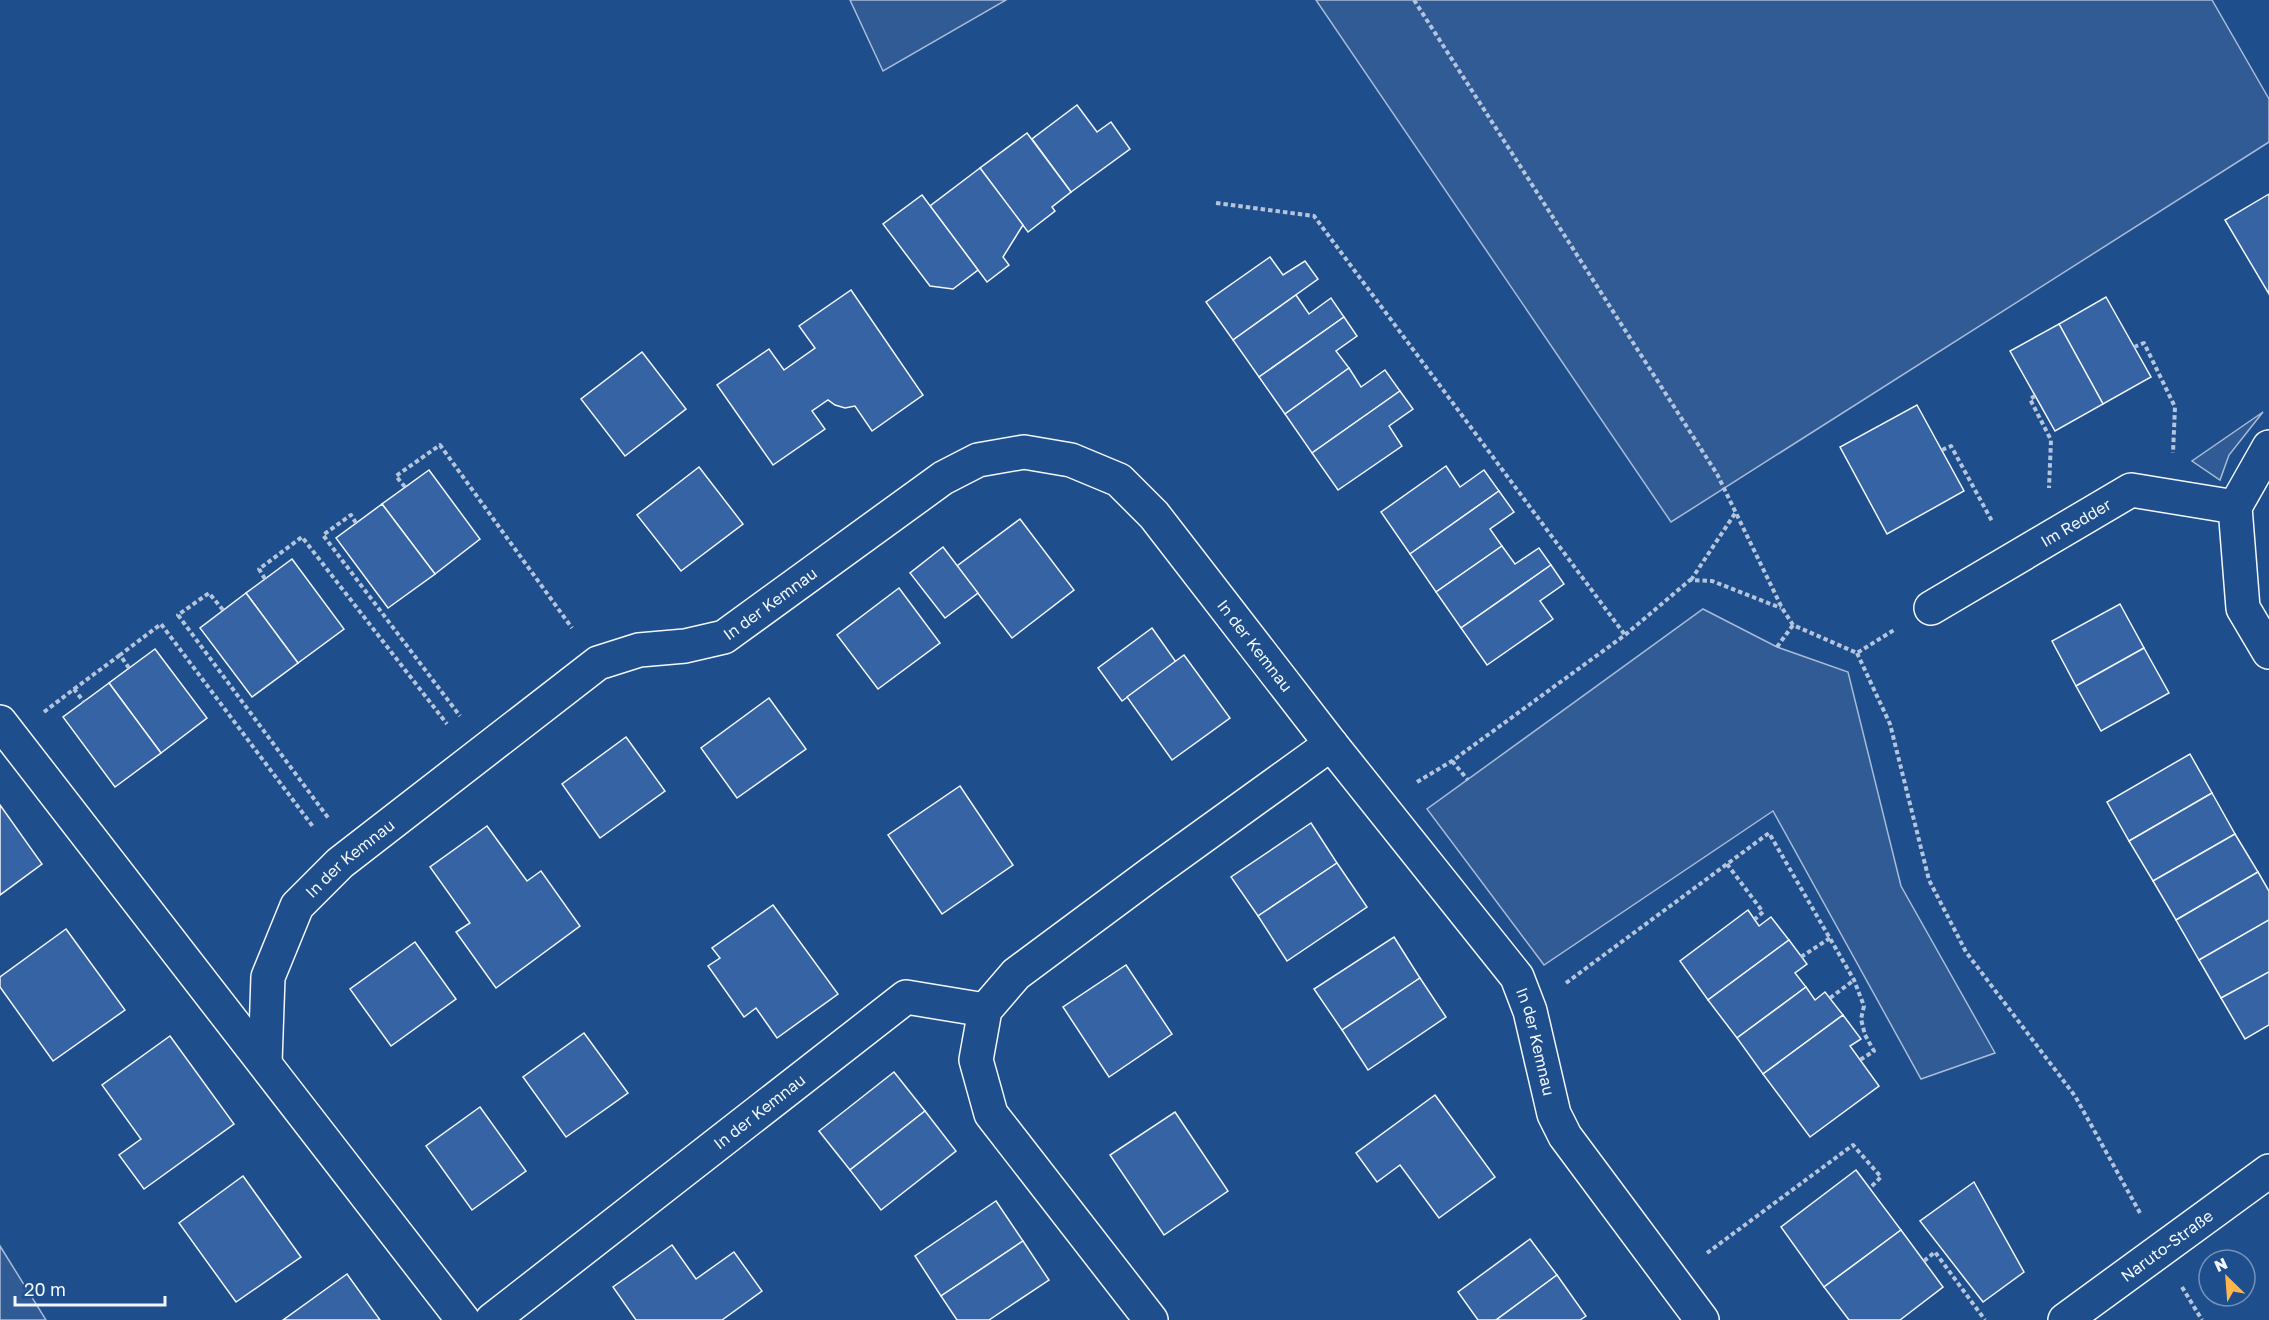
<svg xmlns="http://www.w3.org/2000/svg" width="2269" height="1320" font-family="'Golos Text',sans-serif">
	<rect width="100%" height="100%" fill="#1f4e8c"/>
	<!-- built -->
	<g fill="#305b95" stroke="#a8bbd7" stroke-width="1.5">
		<polygon points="850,0 1006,0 883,71"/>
		<polygon points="1316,0 2212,0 2269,99 2269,142 1671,522"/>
		<polygon points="2263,412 2229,455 2220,480 2192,461"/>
		<polygon points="1703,609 1777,647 1848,672 1901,886 1995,1053 1921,1079 1773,811 1544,965 1427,809"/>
		<polygon points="0,1246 46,1320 0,1320"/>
	</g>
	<!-- building -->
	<g fill="#3563a3" stroke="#f2f6ff" stroke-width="1.5">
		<polygon points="1077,105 1097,132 1111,122 1130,149 1071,192 1032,139"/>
		<polygon points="1027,133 1071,192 1052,207 1055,211 1028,232 980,168"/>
		<polygon points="980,168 1023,225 1003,257 1009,265 987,282 930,206"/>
		<polygon points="2269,194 2269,294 2225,220"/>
		<polygon points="922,195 978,270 953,289 930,286 883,224"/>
		<polygon points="1270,257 1283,275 1305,261 1318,279 1233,340 1206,302"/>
		<polygon points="851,290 923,395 872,431 855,406 845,408 835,405 828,400 812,411 825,429 773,465 717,385 769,349 784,370 815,348 799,326"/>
		<polygon points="1296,295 1309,314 1331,298 1344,317 1259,377 1233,340"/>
		<polygon points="2106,297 2151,377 2103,404 2059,324"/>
		<polygon points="1344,317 1357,336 1336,351 1349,368 1285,414 1259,377"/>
		<polygon points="2059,324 2103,404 2055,431 2010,351"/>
		<polygon points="642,352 686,409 625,456 581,399"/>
		<polygon points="1349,368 1361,387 1385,370 1400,391 1312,453 1285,414"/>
		<polygon points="1400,391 1413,409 1389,426 1402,446 1338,490 1312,453"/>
		<polygon points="1917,405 1964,491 1887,534 1840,447"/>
		<polygon points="1446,466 1460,487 1484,470 1499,491 1410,554 1381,512"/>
		<polygon points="699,467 743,524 681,571 637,515"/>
		<polygon points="429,470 480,539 435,574 382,504"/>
		<polygon points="1499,491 1514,512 1490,529 1502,546 1436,592 1410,554"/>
		<polygon points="382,504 435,574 388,608 336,538"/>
		<polygon points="1020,519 1074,590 1012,638 957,566"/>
		<polygon points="1502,546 1515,564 1539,548 1551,565 1461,628 1436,592"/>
		<polygon points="943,547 978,593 945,618 910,573"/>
		<polygon points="292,559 344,629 298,663 246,593"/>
		<polygon points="1551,565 1564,584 1540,601 1553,619 1487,665 1461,628"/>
		<polygon points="899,588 940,643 878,689 837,635"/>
		<polygon points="246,593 298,663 252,697 200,628"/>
		<polygon points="2120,604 2144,648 2076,686 2052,641"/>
		<polygon points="1152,628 1176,662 1122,701 1098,668"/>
		<polygon points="2144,648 2169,693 2101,731 2076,686"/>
		<polygon points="155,649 207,718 161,753 109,683"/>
		<polygon points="1184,655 1230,718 1172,760 1127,697"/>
		<polygon points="109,683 161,753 115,787 63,717"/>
		<polygon points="769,698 806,749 737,798 701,748"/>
		<polygon points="626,737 665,791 600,838 562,784"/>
		<polygon points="2190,754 2212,793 2129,841 2107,802"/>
		<polygon points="960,786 1013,865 942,914 888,835"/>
		<polygon points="2212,793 2235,834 2153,881 2129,841"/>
		<polygon points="0,805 42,864 0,895"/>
		<polygon points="1311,823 1337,863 1258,916 1231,877"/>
		<polygon points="487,826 527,881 541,871 580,926 496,988 456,932 470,923 430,867"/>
		<polygon points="2235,834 2258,872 2176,920 2153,881"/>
		<polygon points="1337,863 1367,907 1287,961 1258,916"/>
		<polygon points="2258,872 2269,891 2269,920 2199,960 2176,920"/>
		<polygon points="773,905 838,994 777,1038 756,1008 744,1017 708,966 720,958 712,948"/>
		<polygon points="1748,910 1759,926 1771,917 1789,940 1708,1000 1680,961"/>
		<polygon points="2269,920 2269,972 2221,998 2199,960"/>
		<polygon points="66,929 125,1010 53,1061 0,987 0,977"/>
		<polygon points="1394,937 1420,978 1342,1030 1314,989"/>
		<polygon points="1789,940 1807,964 1795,973 1806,987 1737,1038 1708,1000"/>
		<polygon points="415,942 456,999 391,1046 350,989"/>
		<polygon points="1126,965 1172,1034 1109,1077 1063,1007"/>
		<polygon points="2269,972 2269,1025 2245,1039 2221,998"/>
		<polygon points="1420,978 1446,1017 1368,1070 1342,1030"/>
		<polygon points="1806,987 1815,1000 1825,992 1843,1015 1763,1074 1737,1038"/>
		<polygon points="1843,1015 1861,1039 1850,1046 1879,1086 1810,1137 1763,1074"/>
		<polygon points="584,1033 628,1093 566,1137 523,1077"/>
		<polygon points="170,1036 234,1124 144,1189 119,1155 141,1139 102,1085"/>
		<polygon points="894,1072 925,1111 850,1170 819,1131"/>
		<polygon points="1435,1095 1495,1177 1439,1218 1400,1165 1377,1182 1356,1153"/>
		<polygon points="480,1107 526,1171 472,1210 426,1146"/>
		<polygon points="925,1111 956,1151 881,1210 850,1170"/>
		<polygon points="1175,1112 1228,1191 1164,1235 1110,1155"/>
		<polygon points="1856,1170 1901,1230 1824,1287 1781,1227"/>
		<polygon points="243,1176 301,1257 236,1302 179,1223"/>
		<polygon points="1974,1182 2024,1272 1983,1302 1920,1221"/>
		<polygon points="996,1201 1023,1241 941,1296 915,1256"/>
		<polygon points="1901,1230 1943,1287 1900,1320 1849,1320 1824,1287"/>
		<polygon points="1530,1239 1557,1275 1496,1320 1478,1320 1458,1292"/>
		<polygon points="1023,1241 1049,1280 989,1320 957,1320 941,1296"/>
		<polygon points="672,1245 696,1279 734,1252 762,1291 722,1320 636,1320 613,1287"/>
		<polygon points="347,1274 380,1320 283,1320"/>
		<polygon points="1557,1275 1586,1316 1580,1320 1496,1320"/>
	</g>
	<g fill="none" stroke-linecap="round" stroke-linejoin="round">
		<defs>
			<g id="minor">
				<polyline points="2269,447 2235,507 2243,608 2269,652"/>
				<path id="s1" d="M1931 608 2131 490 2235 507"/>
				<polyline points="0,722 463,1320"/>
				<path id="s2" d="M265 1063 268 977 297 906 340 863 598 663 639 650 685 646 724 637 943 478 978 460 1024 452 1071 460 1119 480 1154 515 1331 744 1517 977 1530 1011 1554 1114 1565 1136 1702 1320"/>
				<path id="s3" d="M492 1320 906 997 985 1010"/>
				<polyline points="1151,1320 991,1114 976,1060 985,1010 1016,974 1152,873 1331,744"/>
				<path id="s4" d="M2065 1320 2269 1171"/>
			</g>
		</defs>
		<!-- minor casing -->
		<use href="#minor" stroke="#f2f6ff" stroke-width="36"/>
		<!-- path -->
		<g stroke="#b3c4dc" stroke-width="4" stroke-dasharray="4.5 3" stroke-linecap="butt">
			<polyline points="1414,0 1717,474 1782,608 1793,625 1857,653 1894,630"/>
			<polyline points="1216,203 1314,216 1625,635"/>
			<polyline points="2134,347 2144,343 2175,407 2173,453"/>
			<polyline points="2035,396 2030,399 2051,440 2049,488"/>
			<polyline points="1942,450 1951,446 1993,523"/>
			<polyline points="405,487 396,476 440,445 572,628"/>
			<polyline points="356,523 351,515 323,535 460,716"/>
			<polyline points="265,579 259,569 302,537 447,724"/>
			<polyline points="1691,580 1736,512"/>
			<polyline points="223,610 209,593 178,615 329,819"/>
			<polyline points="1777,647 1793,625"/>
			<polyline points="1857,653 1890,724 1929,880 1966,952 2075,1096 2140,1213"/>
			<polyline points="129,668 120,655 161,624 314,828"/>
			<polyline points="74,689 120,655"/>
			<polyline points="44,712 74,689 84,702"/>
			<polyline points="1452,761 1468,780"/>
			<polyline points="1417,782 1452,761 1625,635 1690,580 1712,581 1781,608"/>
			<polyline points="1727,864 1763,912 1755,919"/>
			<polyline points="1801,957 1830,938"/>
			<polyline points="1566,983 1769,833 1854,980 1864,1006 1861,1019 1865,1035 1874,1051 1860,1060"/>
			<polyline points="1830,998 1854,980"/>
			<polyline points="1707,1253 1853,1145 1881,1177 1870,1188"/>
			<polyline points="1924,1261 1935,1252 1985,1320"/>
			<polyline points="2182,1287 2202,1320"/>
		</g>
		<!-- minor -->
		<use href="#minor" stroke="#1f4e8c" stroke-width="33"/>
	</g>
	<g text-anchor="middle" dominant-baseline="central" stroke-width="4.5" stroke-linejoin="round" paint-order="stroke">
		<!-- street labels -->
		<g font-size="16" fill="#f2f6ff" stroke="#1f4e8c">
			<text stroke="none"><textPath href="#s1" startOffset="168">Im Redder</textPath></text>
			<text stroke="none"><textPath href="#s2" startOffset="736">In der Kemnau</textPath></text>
			<text stroke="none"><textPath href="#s2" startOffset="1350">In der Kemnau</textPath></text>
			<text stroke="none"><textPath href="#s2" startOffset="234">In der Kemnau</textPath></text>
			<text stroke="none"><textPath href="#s2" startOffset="1840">In der Kemnau</textPath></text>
			<text stroke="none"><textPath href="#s3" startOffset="339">In der Kemnau</textPath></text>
			<text stroke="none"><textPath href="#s4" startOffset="126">Naruto-Straße</textPath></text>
		</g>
	</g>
	<!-- north arrow -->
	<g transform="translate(2227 1278) rotate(335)"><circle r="28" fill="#1f4e8c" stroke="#7391ba" stroke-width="1.5"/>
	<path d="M0-4.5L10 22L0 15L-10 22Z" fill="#ffb74d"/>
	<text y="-9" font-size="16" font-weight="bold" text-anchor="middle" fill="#f2f6ff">N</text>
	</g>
	<!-- scale -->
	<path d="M15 1296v9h150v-9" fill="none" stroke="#f2f6ff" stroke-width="3"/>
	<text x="24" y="1296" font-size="18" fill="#f2f6ff" stroke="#1f4e8c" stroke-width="4.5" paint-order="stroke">20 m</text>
</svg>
